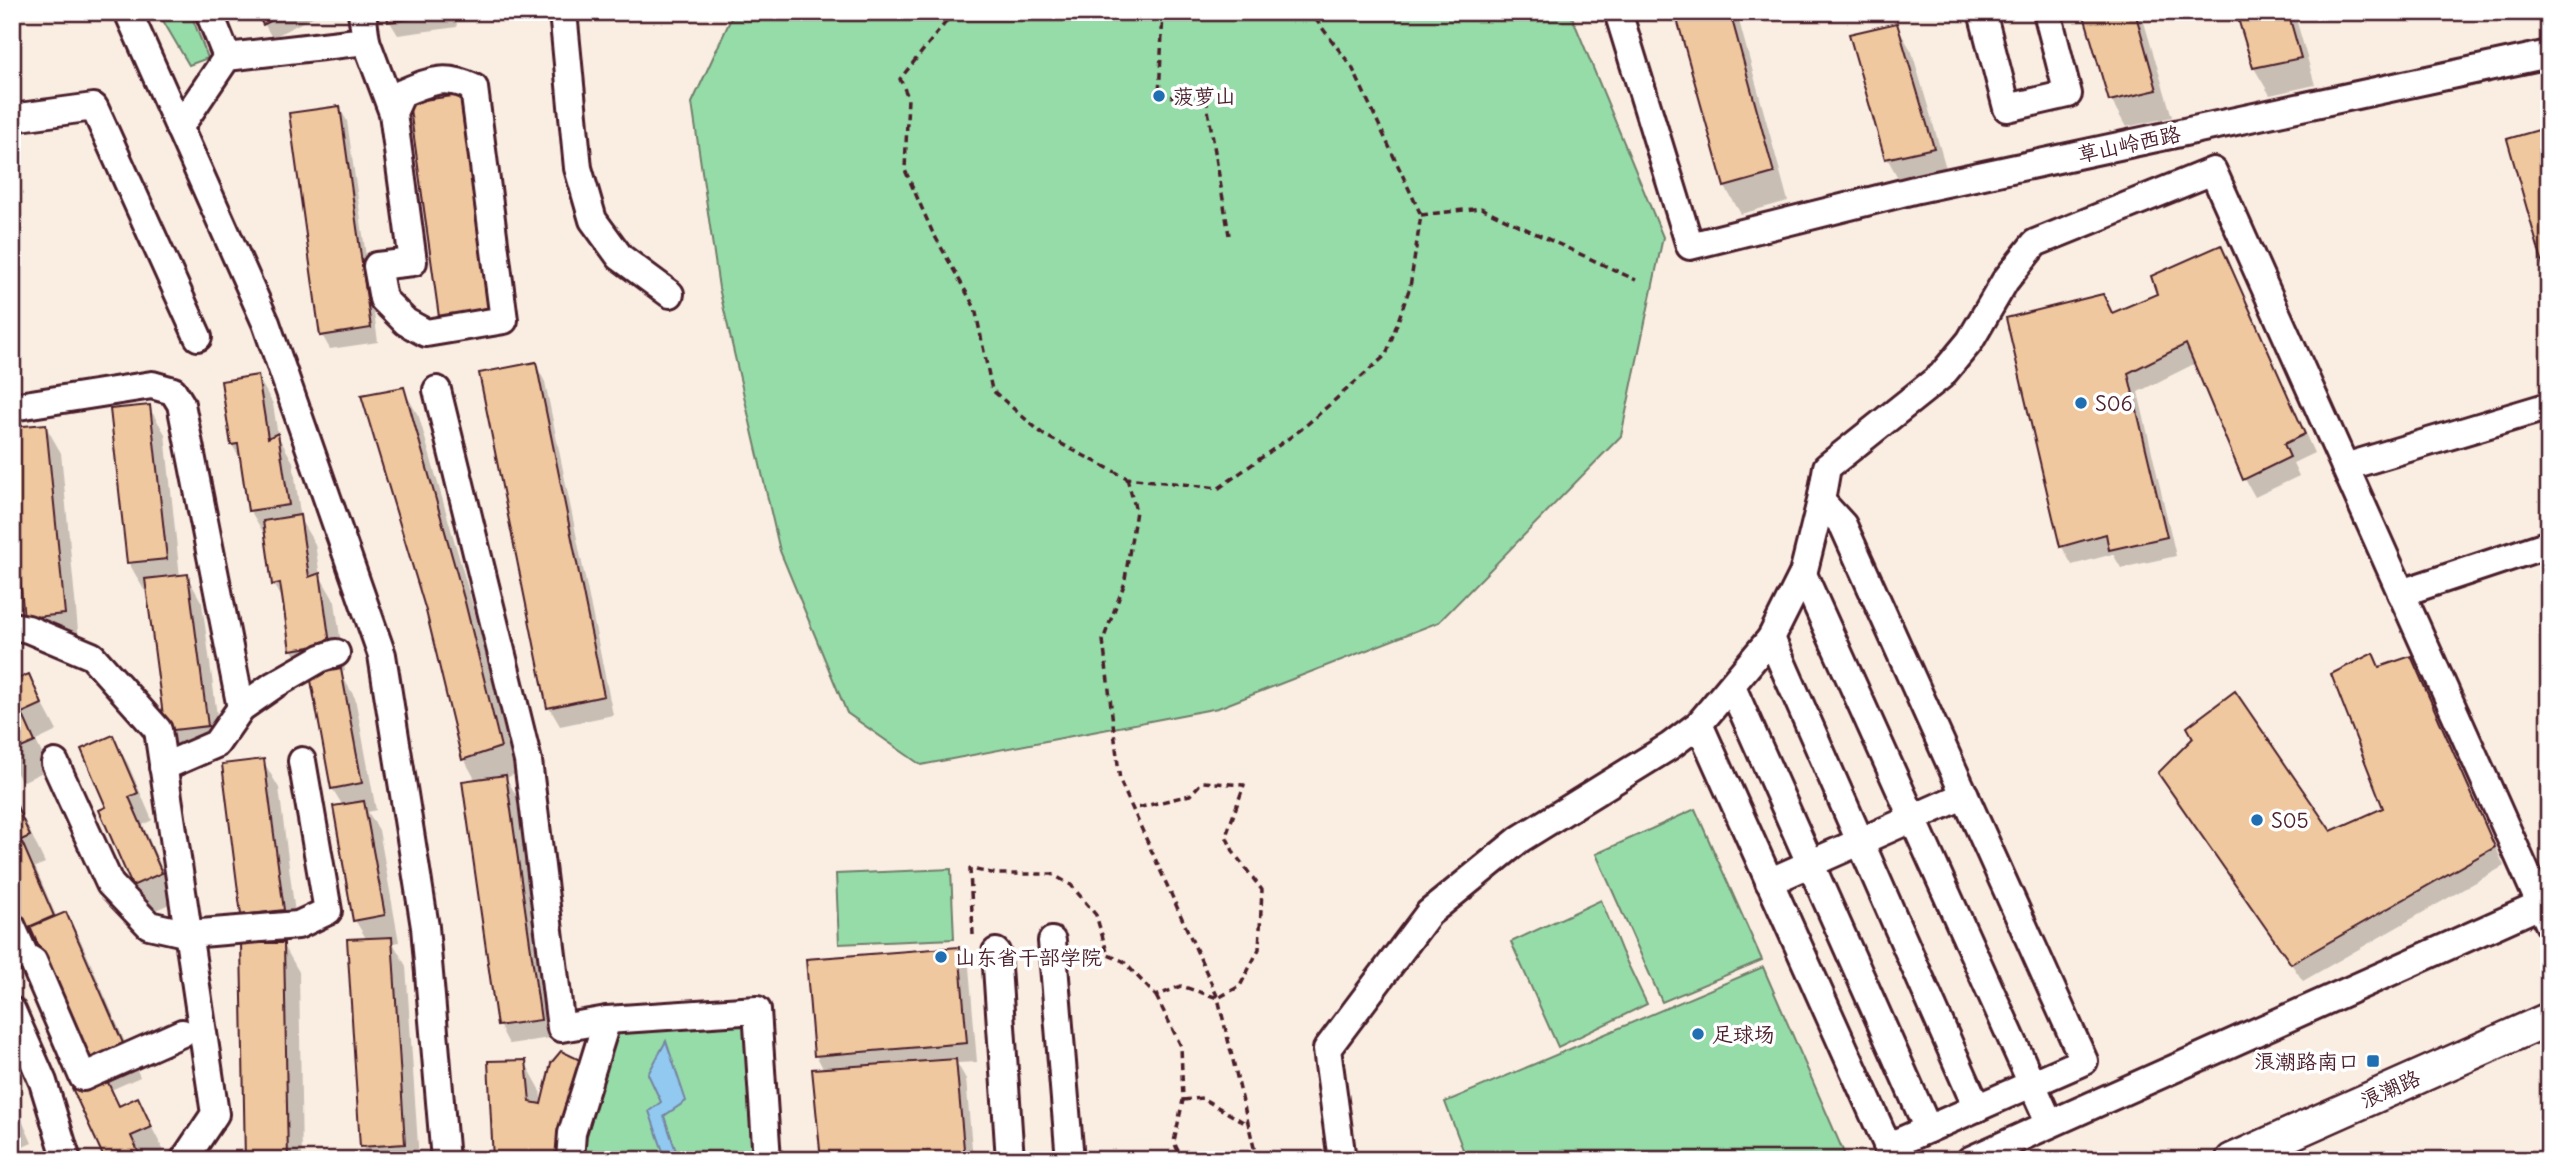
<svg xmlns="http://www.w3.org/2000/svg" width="2561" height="1172" font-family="Delius,'LXGW WenKai TC',sans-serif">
	<rect width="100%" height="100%" fill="#faeee2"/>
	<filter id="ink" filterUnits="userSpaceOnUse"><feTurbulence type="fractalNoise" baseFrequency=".0143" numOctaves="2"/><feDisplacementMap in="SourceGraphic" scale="14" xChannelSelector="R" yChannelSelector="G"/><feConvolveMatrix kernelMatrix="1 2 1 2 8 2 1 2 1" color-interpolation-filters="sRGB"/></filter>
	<g filter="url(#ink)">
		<!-- green -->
		<g fill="#96dca9" stroke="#707e6a" stroke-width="2">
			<polygon points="158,12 190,12 208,58 189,65"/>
			<polygon points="734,12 1570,12 1663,237 1621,436 1439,622 1218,708 921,765 847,713 780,551 719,288 692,103"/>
			<polygon points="1695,809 1762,960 1662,1002 1596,854"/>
			<polygon points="951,869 954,939 839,944 836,874"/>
			<polygon points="1601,900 1622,952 1647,1004 1558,1047 1511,942"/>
			<polygon points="1763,967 1847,1160 1467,1160 1445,1102"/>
			<polygon points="749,1022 758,1160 583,1160 583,1135 614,1030"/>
		</g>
		<!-- water -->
		<polygon fill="#91c9f0" stroke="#7585a1" stroke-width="2" points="666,1041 686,1101 664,1116 679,1160 666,1160 649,1111 661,1102 648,1074"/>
		<!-- shadow -->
		<g fill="#0003">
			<polygon points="258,12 322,12 272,38"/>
			<polygon points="388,12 455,12 457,27 398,35 390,22"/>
			<polygon points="1677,12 1734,12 1739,21 1788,201 1741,214 1725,187"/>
			<polygon points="2085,12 2141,12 2172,117 2126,127 2111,100"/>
			<polygon points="2238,12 2294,12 2315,85 2270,95 2254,68"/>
			<polygon points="1896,25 1912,52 1948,175 1902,185 1887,158"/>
			<polygon points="459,97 467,110 498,331 450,337"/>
			<polygon points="339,107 347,121 378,342 330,349 322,335"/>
			<polygon points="2220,247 2230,265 2314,453 2293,463 2299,476 2255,497 2245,479 2196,363 2138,392 2176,556 2121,568 2113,554 2072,565 2062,547 2008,319 2102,296 2113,314 2160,295"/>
			<polygon points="535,363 545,382 613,715 560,726 549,707"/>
			<polygon points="258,377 273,404 278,436 293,462 301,521 315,544 320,576 335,602 345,671 340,672 355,698 376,810 368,812 379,830 399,942 393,943 406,966 419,1160 370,1160 362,1146 367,940 355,920 343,806 332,788 312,676 307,677 292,650 285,603 274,584 266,537 250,510 243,463 232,445"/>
			<polygon points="403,389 419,417 480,631 515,774 506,778 516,795 550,1038 509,1044 499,1025 476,781 464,759"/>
			<polygon points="149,407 165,434 180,577 187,576 202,603 222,753 182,758 167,730 148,589 144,590 129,563"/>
			<polygon points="45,425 61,453 79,641 26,617"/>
			<polygon points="2410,658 2421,676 2504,866 2303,981 2160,773 2330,834 2385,809 2380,669"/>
			<polygon points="28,676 57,731 36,741 49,769 22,782 12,765 12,683"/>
			<polygon points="112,737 128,764 152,820 143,825 176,901 149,913 133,886 101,811 109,808"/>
			<polygon points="263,761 279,788 298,937 259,942 243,915 224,766"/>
			<polygon points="12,794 45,863 35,867 57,918 66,914 81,941 140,1077 111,1090 121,1107 137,1099 166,1155 154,1160 107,1160 100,1077 12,898"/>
			<polygon points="283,944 299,972 302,1160 246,1160"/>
			<polygon points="958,949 969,967 977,1062 957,1063 966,1079 973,1160 823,1160 824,1070 816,1055"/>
			<polygon points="579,1061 594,1089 494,1160 525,1062 540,1089 542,1106"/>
			<polygon points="12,1098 32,1143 12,1152"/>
		</g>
		<!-- building -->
		<g fill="#efc89f" stroke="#4a1f2b" stroke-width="2">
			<polygon points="256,12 288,12 263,25"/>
			<polygon points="387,12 451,12 451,14 388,22"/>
			<polygon points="1675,12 1730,12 1774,173 1724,187"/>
			<polygon points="2083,12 2135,12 2157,90 2109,101"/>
			<polygon points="2236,12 2288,12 2301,58 2253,68"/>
			<polygon points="1897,23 1934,148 1885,159 1849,34"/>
			<polygon points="460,95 491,317 440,324 409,102"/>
			<polygon points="340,106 371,328 320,336 289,113"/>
			<polygon points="2549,127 2549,286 2507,139"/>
			<polygon points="2221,245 2305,434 2284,444 2290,457 2243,480 2186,344 2128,373 2167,537 2109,550 2106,534 2060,547 2006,318 2103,294 2112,313 2157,294 2151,276"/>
			<polygon points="536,362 604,696 547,708 479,373"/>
			<polygon points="258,375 268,438 278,433 289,505 248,511 238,444 231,445 221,381"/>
			<polygon points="404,387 465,602 501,747 462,760 426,611 361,395"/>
			<polygon points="150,405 167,559 127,563 110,409"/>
			<polygon points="46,424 65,614 24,618 12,498 12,427"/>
			<polygon points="300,515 309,577 320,573 330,644 290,650 280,583 272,585 263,521"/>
			<polygon points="188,574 208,726 165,731 145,579"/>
			<polygon points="2373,653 2379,667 2411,656 2495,847 2291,964 2158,773 2193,738 2187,727 2235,691 2331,831 2383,808 2331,674"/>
			<polygon points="341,669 362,783 331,789 310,675"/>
			<polygon points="29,674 42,704 22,713 35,742 12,752 12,681"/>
			<polygon points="113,735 138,793 129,797 162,873 132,886 99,810 106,807 81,749"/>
			<polygon points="264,759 284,910 241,915 222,764"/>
			<polygon points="506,775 541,1020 497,1026 462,781"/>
			<polygon points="12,795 30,836 21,840 54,916 24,929 12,902"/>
			<polygon points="364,801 385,915 353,921 333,806"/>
			<polygon points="66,912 126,1050 91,1065 30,927"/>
			<polygon points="392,937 405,1144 360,1147 347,939"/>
			<polygon points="241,943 284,943 288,1160 245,1160"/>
			<polygon points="959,947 967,1043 814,1056 806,959"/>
			<polygon points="561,1051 580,1060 567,1101 561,1160 493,1160 488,1061 526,1060 530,1102 541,1104 551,1063"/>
			<polygon points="956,1059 965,1160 821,1160 812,1069"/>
			<polygon points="104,1074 119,1106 138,1097 152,1127 131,1136 142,1160 105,1160 72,1088"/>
			<polygon points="12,1102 18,1115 12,1118"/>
		</g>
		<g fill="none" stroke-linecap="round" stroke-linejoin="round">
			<defs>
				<g id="minor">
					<polyline points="128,12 266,323 382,655 425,927 445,1160"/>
					<polyline points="209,12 227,57"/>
					<polyline points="563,12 578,168 593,220 620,257 670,294"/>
					<polyline points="1618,12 1690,246 1918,189 2549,54"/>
					<polyline points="1982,12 2007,108 2068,94 2047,12"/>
					<path d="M366 41 393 113 413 262 377 266 383 299 406 322 426 333 504 320 474 88C445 74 431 81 402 93L393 113"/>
					<polyline points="12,118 94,107 198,337"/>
					<polyline points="179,128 227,57 366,41 362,12"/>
					<polyline points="437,390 528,761 561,1028 607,1020"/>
					<polyline points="12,407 152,385 173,391 181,404 241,708"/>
					<polyline points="2345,467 2549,406"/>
					<polyline points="1803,574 2050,1124"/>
					<polyline points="2401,593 2549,544"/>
					<polyline points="12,626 28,629 92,656 158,730 215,1114 184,1160"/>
					<polyline points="1771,638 1977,1108"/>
					<polyline points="1732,687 1928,1129"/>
					<polyline points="1699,724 1894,1160"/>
					<polyline points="55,763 110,884 149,925 189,934 298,925 328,911 302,761"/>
					<polyline points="163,767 216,744 241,708 274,685 321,658 336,653"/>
					<polyline points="1769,882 1965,795"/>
					<polyline points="12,927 25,956 33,961 83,1077 182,1033"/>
					<polyline points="1052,941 1070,1160"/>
					<polyline points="996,952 1010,1160"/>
					<polyline points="12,1011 43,1082 67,1160"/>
					<polyline points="1887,1147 2084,1061 1843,525 1821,501 1827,467 1941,376 1970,341 2005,281 2035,243 2213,171 2549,924"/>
					<polyline points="570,1160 572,1133 607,1020 757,1010 767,1160"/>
					<polyline points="1342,1160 1327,1049 1429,913 1520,839 1670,746 1699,724 1771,638 1803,574 1821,501"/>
					<polyline points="1970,1160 2549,901"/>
				</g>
				<polyline id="major" points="2232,1160 2549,1019"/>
			</defs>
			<!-- minor casing -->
			<use href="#minor" stroke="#4a1f2b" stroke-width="32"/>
			<!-- major casing -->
			<use href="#major" stroke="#4a1f2b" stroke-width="37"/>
			<!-- path -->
			<g stroke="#4a1f2b" stroke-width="3.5" stroke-dasharray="7 5" stroke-linecap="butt">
				<polyline points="954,12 900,79 908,97 905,170 932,231 975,308 992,390 1044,435 1127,478 1219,488 1303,428 1386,355 1410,287 1421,215 1352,67 1310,12"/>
				<polyline points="1163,12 1159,96 1206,98 1229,235"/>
				<polyline points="1421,215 1481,208 1636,280"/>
				<polyline points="1127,478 1136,511 1124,585 1103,640 1120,781 1218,998 1257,1160"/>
				<polyline points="973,935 970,869 997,874 1052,874 1071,885 1096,915 1108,955 1123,961 1156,996 1181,986 1218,998 1240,986 1259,949 1262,890 1234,853 1226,836 1244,785 1202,782 1190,795 1133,809"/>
				<polyline points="1156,996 1181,1046 1183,1100 1174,1142 1182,1160"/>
				<polyline points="1183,1100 1202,1098 1250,1126"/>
			</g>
			<!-- minor -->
			<use href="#minor" stroke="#fff" stroke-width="26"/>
			<!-- major -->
			<use href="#major" stroke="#fff" stroke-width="32"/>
		</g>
	</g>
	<!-- markers -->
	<g fill="#1f6fb2" stroke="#fff" stroke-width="2.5">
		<circle cx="1159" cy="96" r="7"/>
		<circle cx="2081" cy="403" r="7"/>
		<circle cx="2257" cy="820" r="7"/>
		<circle cx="941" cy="957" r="7"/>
		<circle cx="1698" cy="1034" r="7"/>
		<rect x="2366" y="1054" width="14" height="14" rx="3.5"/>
	</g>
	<g text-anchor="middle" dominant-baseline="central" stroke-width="7" stroke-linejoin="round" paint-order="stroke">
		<!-- poi labels -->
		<g font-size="21" fill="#4a1f2b" stroke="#fff" text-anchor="start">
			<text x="1173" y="96">菠萝山</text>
			<text x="2095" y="403">S06</text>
			<text x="2271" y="820">S05</text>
			<text x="955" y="957">山东省干部学院</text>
			<text x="1712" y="1034">足球场</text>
			<text x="2359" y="1061" text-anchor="end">浪潮路南口</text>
		</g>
		<!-- street labels -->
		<g font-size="21" fill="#4a1f2b" stroke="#fff">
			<text transform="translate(2129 144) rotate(-12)">草山岭西路</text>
			<text transform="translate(2390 1089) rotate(-24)">浪潮路</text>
		</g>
	</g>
	<!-- margin -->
	<rect width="2561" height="1172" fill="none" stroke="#fff" stroke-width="42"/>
	<rect x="21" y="21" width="2519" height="1130" fill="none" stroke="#4a1f2b" stroke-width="2.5" filter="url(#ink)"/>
</svg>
